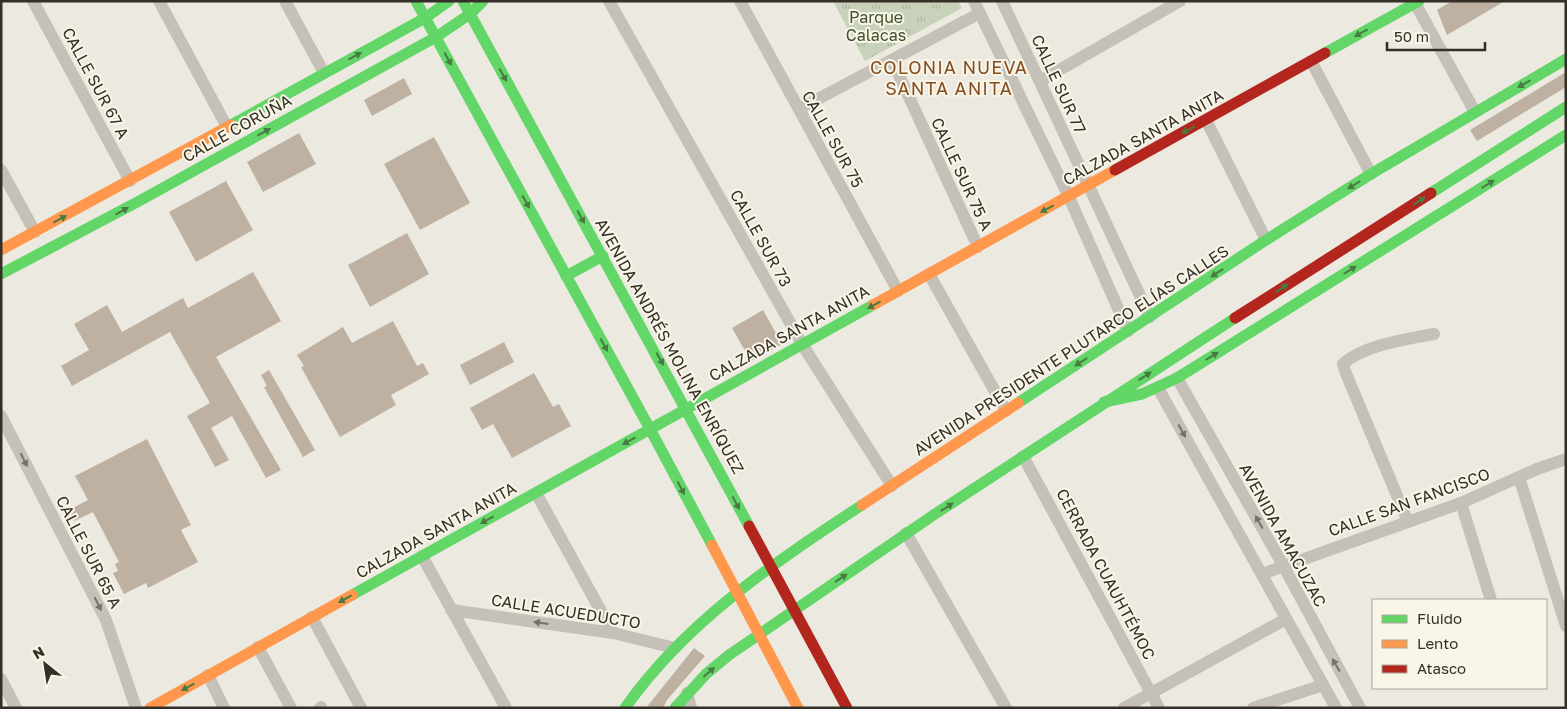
<svg xmlns="http://www.w3.org/2000/svg" width="1567" height="709" font-family="'Golos Text',sans-serif">
	<defs>
		<pattern id="park-tufts" width="24" height="20" patternUnits="userSpaceOnUse" patternTransform="scale(1.25)"><rect width="24" height="20" fill="#c8d2ba"/><path d="M3 7l-1-3M5 7V3M7 7l1-3M15 17l-1-3M17 17v-4M19 17l1-3" fill="none" stroke="#acb5a0"/></pattern>
	</defs>
	<rect width="100%" height="100%" fill="#ece9e0"/>
	<!-- park -->
	<polygon fill="url(#park-tufts)" points="833,1 958,1 962,8 865,61"/>
	<!-- building -->
	<g fill="#bfb1a2">
		<polygon points="1452,1 1505,1 1447,35 1437,10"/>
		<polygon points="1566,72 1566,87 1477,141 1470,130"/>
		<polygon points="404,78 412,94 372,116 364,100"/>
		<polygon points="299,133 316,164 263,192 247,162"/>
		<polygon points="434,137 470,203 420,230 384,164"/>
		<polygon points="226,181 253,230 196,262 169,212"/>
		<polygon points="407,233 429,274 370,307 348,265"/>
		<polygon points="253,272 281,321 216,357 281,470 266,478 232,416 211,428 229,460 215,467 187,416 210,403 170,332 72,386 61,366 89,350 74,324 107,305 122,332 183,298 188,308"/>
		<polygon points="763,310 782,344 751,361 732,328"/>
		<polygon points="393,321 417,366 423,363 429,374 391,395 396,405 340,437 301,367 304,366 297,355 343,327 352,343"/>
		<polygon points="504,342 514,362 470,385 460,365"/>
		<polygon points="269,370 315,450 303,457 264,387 267,386 261,375"/>
		<polygon points="534,373 553,407 559,404 571,426 512,458 493,424 482,430 470,408"/>
		<polygon points="147,439 191,525 181,530 198,562 148,588 146,583 124,594 113,573 118,571 115,564 119,562 93,512 74,521 69,510 88,500 75,476"/>
		<polygon points="694,648 705,656 667,700 663,708 646,708"/>
	</g>
	<g fill="none" stroke-linecap="round" stroke-linejoin="round">
		<!-- street -->
		<g stroke="#c5c1b9" stroke-width="12">
			<polyline points="33,1 130,181"/>
			<polyline points="159,1 227,127"/>
			<polyline points="285,1 324,73"/>
			<polyline points="609,1 802,344 892,486"/>
			<polyline points="740,1 898,291"/>
			<polyline points="974,1 1069,197 1128,331"/>
			<polyline points="1002,1 1150,317"/>
			<polyline points="1415,3 1475,112"/>
			<polyline points="892,60 978,247"/>
			<polyline points="1311,61 1371,174"/>
			<polyline points="1040,81 1180,1"/>
			<polyline points="799,109 980,13"/>
			<polyline points="1206,120 1266,240"/>
			<polyline points="1,170 35,232"/>
			<polyline points="929,274 1006,411"/>
			<polyline points="1177,378 1283,565 1360,708"/>
			<polyline points="1158,388 1336,708"/>
			<polyline points="1,416 106,620 136,708"/>
			<polyline points="1023,456 1159,708"/>
			<polyline points="1519,477 1566,626"/>
			<polyline points="536,493 613,633"/>
			<polyline points="1461,503 1491,600"/>
			<path d="M1408 522 1345 371 1343 364C1363 345 1408 339 1434 334"/>
			<polyline points="906,533 1006,708"/>
			<polyline points="422,556 506,708"/>
			<polyline points="1262,574 1461,503 1537,469 1566,459"/>
			<polyline points="451,610 613,633 675,648"/>
			<polyline points="312,617 361,708"/>
			<polyline points="258,647 291,708"/>
			<polyline points="208,675 224,708"/>
			<polyline points="1,679 16,708"/>
			<polyline points="687,693 691,708"/>
			<polyline points="320,708 321,707"/>
			<polyline points="1124,708 1286,619"/>
			<polyline points="1253,708 1323,685"/>
		</g>
		<!-- fast -->
		<g stroke="#63d668" stroke-width="11">
			<polyline points="416,1 650,429 712,545"/>
			<polyline points="463,1 749,526"/>
			<polyline points="1325,53 1419,1"/>
			<polyline points="231,125 425,18 449,1"/>
			<polyline points="1431,193 1566,107"/>
			<polyline points="1,274 141,200 436,37 470,14 483,1"/>
			<polyline points="566,276 603,256"/>
			<polyline points="1104,402 1142,394 1177,378 1566,135"/>
			<polyline points="1018,403 1266,240 1371,174 1566,59"/>
			<polyline points="352,595 873,305"/>
			<path d="M625 708C686 621 774 563 862 505"/>
			<polyline points="675,708 706,674 729,655 935,514 1235,318"/>
		</g>
		<!-- slow -->
		<g stroke="#ff974d" stroke-width="11">
			<polyline points="1,250 231,125"/>
			<polyline points="873,305 1115,170"/>
			<polyline points="862,505 1018,403"/>
			<polyline points="712,545 798,708"/>
			<polyline points="150,708 352,595"/>
		</g>
		<!-- jam -->
		<g stroke="#b3261e" stroke-width="11">
			<polyline points="1115,170 1325,53"/>
			<polyline points="1235,318 1431,193"/>
			<polyline points="749,526 847,708"/>
		</g>
	</g>
	<!-- one-way arrows -->
	<defs><path id="oneway-solid" d="M-6-.8H1V-3.2L6.5 0L1 3.2V.8H-6Z" transform="scale(1.25)"/></defs>
	<g fill="#4a7a44">
		<use href="#oneway-solid" transform="translate(1361 33) rotate(151)"/>
		<use href="#oneway-solid" transform="translate(355 56) rotate(-29)"/>
		<use href="#oneway-solid" transform="translate(448 59) rotate(61)"/>
		<use href="#oneway-solid" transform="translate(503 75) rotate(61)"/>
		<use href="#oneway-solid" transform="translate(1524 84) rotate(150)"/>
		<use href="#oneway-solid" transform="translate(1188 130) rotate(151)"/>
		<use href="#oneway-solid" transform="translate(264 132) rotate(-29)"/>
		<use href="#oneway-solid" transform="translate(1488 184) rotate(-32)"/>
		<use href="#oneway-solid" transform="translate(1354 185) rotate(148)"/>
		<use href="#oneway-solid" transform="translate(1419 201) rotate(-33)"/>
		<use href="#oneway-solid" transform="translate(526 202) rotate(61)"/>
		<use href="#oneway-solid" transform="translate(1047 209) rotate(152)"/>
		<use href="#oneway-solid" transform="translate(122 211) rotate(-29)"/>
		<use href="#oneway-solid" transform="translate(581 217) rotate(61)"/>
		<use href="#oneway-solid" transform="translate(60 219) rotate(-28)"/>
		<use href="#oneway-solid" transform="translate(1350 270) rotate(-32)"/>
		<use href="#oneway-solid" transform="translate(1217 273) rotate(147)"/>
		<use href="#oneway-solid" transform="translate(1282 288) rotate(-33)"/>
		<use href="#oneway-solid" transform="translate(874 305) rotate(151)"/>
		<use href="#oneway-solid" transform="translate(604 345) rotate(61)"/>
		<use href="#oneway-solid" transform="translate(1212 356) rotate(-32)"/>
		<use href="#oneway-solid" transform="translate(660 359) rotate(61)"/>
		<use href="#oneway-solid" transform="translate(1081 362) rotate(147)"/>
		<use href="#oneway-solid" transform="translate(1145 376) rotate(-33)"/>
		<use href="#oneway-solid" transform="translate(629 441) rotate(151)"/>
		<use href="#oneway-solid" transform="translate(681 488) rotate(62)"/>
		<use href="#oneway-solid" transform="translate(736 503) rotate(62)"/>
		<use href="#oneway-solid" transform="translate(947 507) rotate(-33)"/>
		<use href="#oneway-solid" transform="translate(487 520) rotate(151)"/>
		<use href="#oneway-solid" transform="translate(841 578) rotate(-34)"/>
		<use href="#oneway-solid" transform="translate(345 599) rotate(151)"/>
		<use href="#oneway-solid" transform="translate(709 672) rotate(-41)"/>
		<use href="#oneway-solid" transform="translate(188 687) rotate(151)"/>
	</g>
	<g fill="#767169">
		<use href="#oneway-solid" transform="translate(1182 431) rotate(61)"/>
		<use href="#oneway-solid" transform="translate(24 460) rotate(63)"/>
		<use href="#oneway-solid" transform="translate(1259 522) rotate(-119)"/>
		<use href="#oneway-solid" transform="translate(98 604) rotate(63)"/>
		<use href="#oneway-solid" transform="translate(541 623) rotate(-172)"/>
		<use href="#oneway-solid" transform="translate(1336 665) rotate(-120)"/>
	</g>
	<g text-anchor="middle" dominant-baseline="central" stroke-width="4" stroke-linejoin="round" paint-order="stroke">
		<!-- park labels -->
		<g font-size="16" fill="#3c532c" stroke="#f9f5e7">
			<text x="876" y="17">Parque<tspan x="876" dy="18">Calacas</tspan></text>
		</g>
		<!-- street labels -->
		<g font-size="16" fill="#352f27" stroke="#f9f5e7">
			<text transform="translate(96 83) rotate(62)">CALLE SUR 67 A</text>
			<text transform="translate(1059 84) rotate(65)">CALLE SUR 77</text>
			<text transform="translate(237 128) rotate(-29)">CALLE CORUÑA</text>
			<text transform="translate(1143 137) rotate(-29)">CALZADA SANTA ANITA</text>
			<text transform="translate(833 139) rotate(61)">CALLE SUR 75</text>
			<text transform="translate(962 174) rotate(65)">CALLE SUR 75 A</text>
			<text transform="translate(761 238) rotate(61)">CALLE SUR 73</text>
			<text transform="translate(789 333) rotate(-29)">CALZADA SANTA ANITA</text>
			<text transform="translate(670 346) rotate(61)">AVENIDA ANDRÉS MOLINA ENRÍQUEZ</text>
			<text transform="translate(1071 350) rotate(-33)">AVENIDA PRESIDENTE PLUTARCO ELÍAS CALLES</text>
			<text transform="translate(1409 502) rotate(-20)">CALLE SAN FANCISCO</text>
			<text transform="translate(436 530) rotate(-29)">CALZADA SANTA ANITA</text>
			<text transform="translate(1283 535) rotate(61)">AVENIDA AMACUZAC</text>
			<text transform="translate(89 552) rotate(63)">CALLE SUR 65 A</text>
			<text transform="translate(1106 574) rotate(62)">CERRADA CUAUHTÉMOC</text>
			<text transform="translate(566 611) rotate(9)">CALLE ACUEDUCTO</text>
		</g>
		<!-- neighbourhood labels -->
		<g font-size="18" letter-spacing="1" fill="#834e22" stroke="#f9f5e7">
			<text x="949" y="67">COLONIA NUEVA<tspan x="949" dy="21">SANTA ANITA</tspan></text>
		</g>
	</g>
	<!-- border -->
	<rect width="1567" height="709" fill="none" stroke="#352f27" stroke-width="5"/>
	<!-- legend -->
	<rect x="1372" y="599" width="175" height="90" fill="#f9f5e7" stroke="#aba69a"/>
	<rect x="1382" y="615" width="25" height="8" fill="#63d668" stroke="#aba69a"/>
	<text x="1417" y="624" font-size="15" fill="#352f27">Fluido</text>
	<rect x="1382" y="640" width="25" height="8" fill="#ff974d" stroke="#aba69a"/>
	<text x="1417" y="649" font-size="15" fill="#352f27">Lento</text>
	<rect x="1382" y="665" width="25" height="8" fill="#b3261e" stroke="#aba69a"/>
	<text x="1417" y="674" font-size="15" fill="#352f27">Atasco</text>
	<!-- north arrow -->
	<g transform="translate(45 664) rotate(330)" stroke="#f9f5e7" stroke-width="4" paint-order="stroke">
	<path d="M0-4L9 19L0 12L-9 19Z" fill="#352f27"/>
	<text y="-8" font-size="14" font-weight="bold" text-anchor="middle" fill="#352f27">N</text>
	</g>
	<!-- scale -->
	<path d="M1387 42v8h98v-8" fill="none" stroke="#352f27" stroke-width="2.5"/>
	<text x="1394" y="42" font-size="15" fill="#352f27" stroke="#f9f5e7" stroke-width="4" paint-order="stroke">50 m</text>
</svg>
